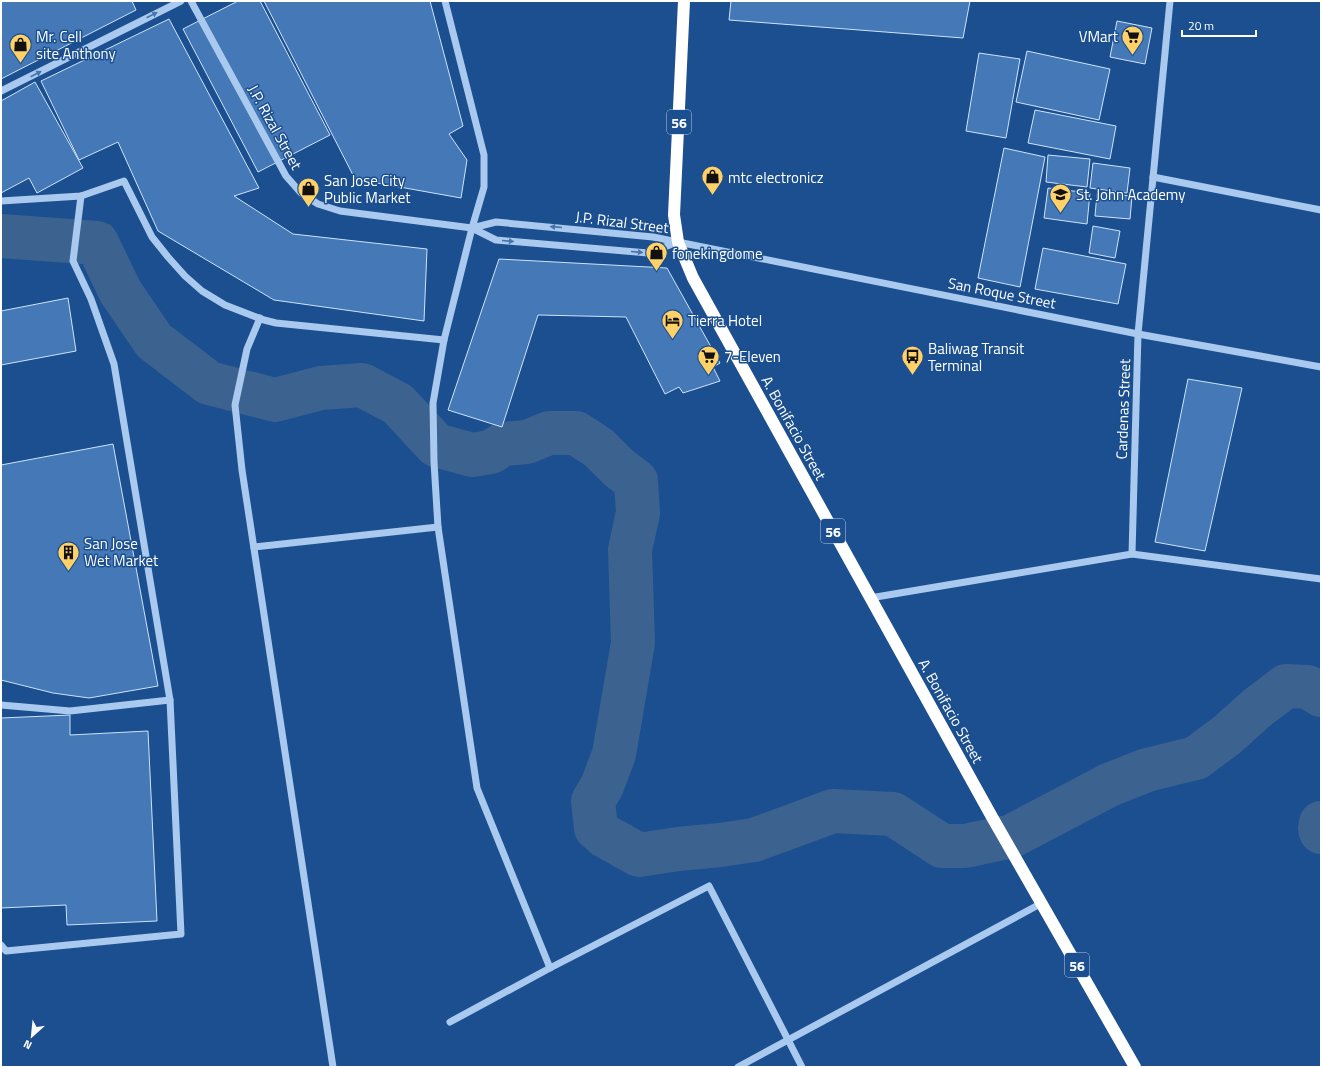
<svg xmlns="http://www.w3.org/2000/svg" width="1322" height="1068" font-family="'Titillium Web',sans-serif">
	<rect width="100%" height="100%" fill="#1b4f8f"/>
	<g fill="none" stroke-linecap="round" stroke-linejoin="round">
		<!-- river -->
		<g stroke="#3c6290" stroke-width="44">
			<polyline points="1,236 97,243 120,291 154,341 209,383 275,400 321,388 362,385 398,404 436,445 472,455 491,452 503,444 527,442 549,433 576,433 599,448 619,468 636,481 638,513 630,550 633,643 614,754 602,786 593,801 596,828 605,836 639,855 678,849 720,845 754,840 833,811 893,814 942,846 965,846 1012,836 1109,785 1147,770 1196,758 1227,735 1257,708 1286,686 1308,687 1321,695"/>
			<polyline points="1321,823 1320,829 1321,832"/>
		</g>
	</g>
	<!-- building -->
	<g fill="#4478b7" stroke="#cfe3fa">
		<polygon points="1,1 132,1 136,10 1,79"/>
		<polygon points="238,1 260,1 330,135 258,172 183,29"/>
		<polygon points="264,1 430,1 463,126 449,134 467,160 461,198 355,179"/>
		<polygon points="731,1 970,1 963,38 729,20"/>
		<polygon points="169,19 259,188 234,196 293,234 427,249 424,321 274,300 158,231 118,142 79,160 41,81"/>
		<polygon points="1117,21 1152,28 1145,64 1110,57"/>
		<polygon points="1027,51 1110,69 1099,120 1016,102"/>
		<polygon points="979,53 1020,59 1006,138 966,131"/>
		<polygon points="35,82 83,168 37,193 29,178 1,193 1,101"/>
		<polygon points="1035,110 1116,126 1110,159 1028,143"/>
		<polygon points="1004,148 1045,157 1020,287 978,278"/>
		<polygon points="1048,155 1090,159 1087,187 1046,182"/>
		<polygon points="1093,163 1130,168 1127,193 1090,188"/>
		<polygon points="1048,188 1090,193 1087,224 1044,218"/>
		<polygon points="1097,193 1132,196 1130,219 1095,216"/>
		<polygon points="1093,226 1120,231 1115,258 1089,253"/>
		<polygon points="1043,248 1126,264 1118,304 1035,289"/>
		<polygon points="499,259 667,268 720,363 713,367 720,381 683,393 679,387 665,394 626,317 538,315 502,427 448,410"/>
		<polygon points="68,298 76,351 1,365 1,311"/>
		<polygon points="1188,379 1242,388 1205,551 1155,542"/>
		<polygon points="113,444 158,686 89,698 53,693 1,680 1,465"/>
		<polygon points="70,715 70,735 148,731 157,921 67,925 66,905 1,908 1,718"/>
	</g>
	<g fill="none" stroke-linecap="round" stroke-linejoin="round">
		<!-- minor -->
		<g stroke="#a9c9ee" stroke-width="7">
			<polyline points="191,1 286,176 301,193 318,204 340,211 472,228 496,240 648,253 678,242"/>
			<polyline points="445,1 484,155 484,187 472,228 444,340 433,403 434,462 438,527 477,788 550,968"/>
			<polyline points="1,91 181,1"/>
			<polyline points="1153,177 1321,210"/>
			<polyline points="1,201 81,196 124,181 152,237 168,257 185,276 202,291 225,305 264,320 276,323 444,340"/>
			<polyline points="472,228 496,222 653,237 1138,334 1321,367"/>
			<polyline points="260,318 247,349 235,405 242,470 333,1067"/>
			<polyline points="254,547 438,527"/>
			<polyline points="1132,554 1321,579"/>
			<polyline points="870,598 1132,554 1138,334 1170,1"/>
			<polyline points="1,705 70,711 170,700"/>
			<polyline points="1,945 6,951 181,934 170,700 114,364 91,299 73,261 81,196"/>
			<polyline points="450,1022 550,968 709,886 802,1067"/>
			<polyline points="738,1067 1042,903"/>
		</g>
		<!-- highway -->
		<polyline stroke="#fff" stroke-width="12" points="684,1 674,215 678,242 693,278 992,817 1135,1067"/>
	</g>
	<!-- one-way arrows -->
	<defs><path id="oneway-solid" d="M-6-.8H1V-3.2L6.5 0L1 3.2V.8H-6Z"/></defs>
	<g fill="#4674ac">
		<use href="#oneway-solid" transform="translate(152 15) rotate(-27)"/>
		<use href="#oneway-solid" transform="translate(36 74) rotate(-27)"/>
		<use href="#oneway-solid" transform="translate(556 227) rotate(-175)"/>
		<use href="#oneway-solid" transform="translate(508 241) rotate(5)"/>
		<use href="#oneway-solid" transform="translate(637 252) rotate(5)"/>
	</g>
	<!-- icons -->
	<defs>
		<symbol id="supermarket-pin" viewBox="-11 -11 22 30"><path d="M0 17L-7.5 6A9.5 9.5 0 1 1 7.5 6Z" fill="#ffd166" stroke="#1b4f8f"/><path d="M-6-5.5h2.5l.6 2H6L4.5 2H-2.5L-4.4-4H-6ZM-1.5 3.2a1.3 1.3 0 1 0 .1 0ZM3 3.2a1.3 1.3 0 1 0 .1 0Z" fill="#111"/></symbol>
		<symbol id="shop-pin" viewBox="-11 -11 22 30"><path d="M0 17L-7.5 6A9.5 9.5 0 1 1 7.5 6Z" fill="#ffd166" stroke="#1b4f8f"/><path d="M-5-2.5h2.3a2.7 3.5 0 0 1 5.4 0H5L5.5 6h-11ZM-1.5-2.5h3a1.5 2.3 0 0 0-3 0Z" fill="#111"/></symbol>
		<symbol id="school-pin" viewBox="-11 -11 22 30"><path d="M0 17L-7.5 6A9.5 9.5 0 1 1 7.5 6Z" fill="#ffd166" stroke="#1b4f8f"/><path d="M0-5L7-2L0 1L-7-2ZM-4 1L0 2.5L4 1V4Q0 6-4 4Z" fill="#111"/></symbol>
		<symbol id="hotel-pin" viewBox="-11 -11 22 30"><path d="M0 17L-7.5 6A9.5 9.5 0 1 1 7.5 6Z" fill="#ffd166" stroke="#1b4f8f"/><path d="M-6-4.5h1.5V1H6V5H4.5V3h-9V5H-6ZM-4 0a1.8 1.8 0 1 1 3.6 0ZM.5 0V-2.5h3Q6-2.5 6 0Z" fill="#111"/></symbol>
		<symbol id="bus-pin" viewBox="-11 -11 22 30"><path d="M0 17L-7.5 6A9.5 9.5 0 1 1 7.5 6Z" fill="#ffd166" stroke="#1b4f8f"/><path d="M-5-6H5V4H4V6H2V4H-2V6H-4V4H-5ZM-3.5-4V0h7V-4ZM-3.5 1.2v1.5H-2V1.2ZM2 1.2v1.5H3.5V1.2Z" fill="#111"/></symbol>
		<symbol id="building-pin" viewBox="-11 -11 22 30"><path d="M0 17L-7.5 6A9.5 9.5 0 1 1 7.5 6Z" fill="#ffd166" stroke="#1b4f8f"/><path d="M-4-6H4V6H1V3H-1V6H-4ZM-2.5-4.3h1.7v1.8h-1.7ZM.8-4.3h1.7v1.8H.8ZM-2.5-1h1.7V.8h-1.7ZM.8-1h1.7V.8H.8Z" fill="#111"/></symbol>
	</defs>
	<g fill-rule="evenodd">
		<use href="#supermarket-pin" x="1120" y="24" width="25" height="34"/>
		<use href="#shop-pin" x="8" y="32" width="25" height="34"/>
		<use href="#shop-pin" x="700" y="164" width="25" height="34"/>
		<use href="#shop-pin" x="296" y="176" width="25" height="34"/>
		<use href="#school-pin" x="1048" y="182" width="25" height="34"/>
		<use href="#shop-pin" x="644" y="240" width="25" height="34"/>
		<use href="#hotel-pin" x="660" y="308" width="25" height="34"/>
		<use href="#supermarket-pin" x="696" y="344" width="25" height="34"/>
		<use href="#bus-pin" x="900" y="344" width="25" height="34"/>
		<use href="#building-pin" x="56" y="540" width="25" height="34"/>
	</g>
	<g text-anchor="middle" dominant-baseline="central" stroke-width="3" stroke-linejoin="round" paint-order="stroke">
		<!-- shield labels -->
		<g fill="#1b4f8f" stroke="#bbcadd" stroke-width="1">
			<rect x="667" y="110" width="24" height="24" rx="3"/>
			<rect x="821" y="519" width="24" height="24" rx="3"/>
			<rect x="1065" y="953" width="24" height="24" rx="3"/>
		</g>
		<g font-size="14" font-weight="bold" fill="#fff">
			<text x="679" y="122">56</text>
			<text x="833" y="531">56</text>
			<text x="1077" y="965">56</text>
		</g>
		<!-- poi labels -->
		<g font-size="15" fill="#fff" stroke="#1b4f8f" text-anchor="start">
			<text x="36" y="36">Mr. Cell<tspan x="36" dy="17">site Anthony</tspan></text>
			<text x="1118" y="36" text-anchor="end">VMart</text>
			<text x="728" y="177">mtc electronicz</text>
			<text x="324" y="180">San Jose City<tspan x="324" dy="17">Public Market</tspan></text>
			<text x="1076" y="194">St. John Academy</text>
			<text x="672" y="253">fonekingdome</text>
			<text x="688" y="320">Tierra Hotel</text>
			<text x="928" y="348">Baliwag Transit<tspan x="928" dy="17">Terminal</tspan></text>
			<text x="724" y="356">7-Eleven</text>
			<text x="84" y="543">San Jose<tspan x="84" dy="17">Wet Market</tspan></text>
		</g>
		<!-- street labels -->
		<g font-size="15" fill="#fff" stroke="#1b4f8f">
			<text transform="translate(275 127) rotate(61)">J.P. Rizal Street</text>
			<text transform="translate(622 222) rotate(7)">J.P. Rizal Street</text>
			<text transform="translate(1002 293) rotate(11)">San Roque Street</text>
			<text transform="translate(1123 409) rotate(-88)">Cardenas Street</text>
			<text transform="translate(794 428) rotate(61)">A. Bonifacio Street</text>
			<text transform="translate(951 711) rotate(61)">A. Bonifacio Street</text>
		</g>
	</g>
	<!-- border -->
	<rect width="1322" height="1068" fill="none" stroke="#ffffff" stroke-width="4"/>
	<!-- north arrow -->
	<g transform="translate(32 1036) rotate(207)" stroke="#1b4f8f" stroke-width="3" paint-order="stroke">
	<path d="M0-3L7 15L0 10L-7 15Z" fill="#ffffff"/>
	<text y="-6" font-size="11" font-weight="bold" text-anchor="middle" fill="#ffffff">N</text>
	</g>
	<!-- scale -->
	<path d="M1182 30v6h74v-6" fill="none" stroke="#ffffff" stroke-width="2"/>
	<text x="1188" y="30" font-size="12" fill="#ffffff" stroke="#1b4f8f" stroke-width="3" paint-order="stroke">20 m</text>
</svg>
